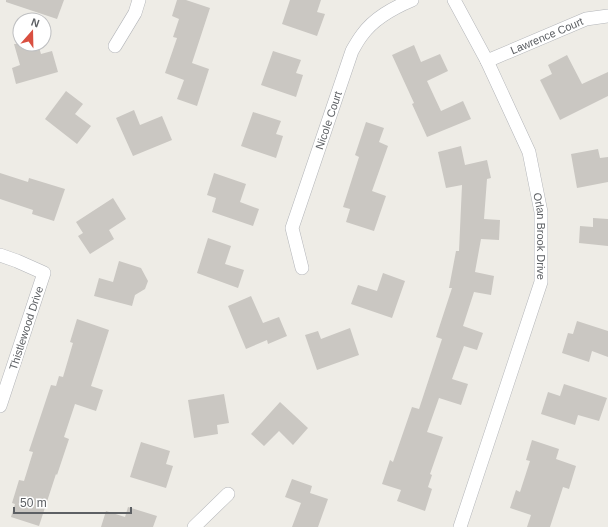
<svg xmlns="http://www.w3.org/2000/svg" width="608" height="527" font-family="Helvetica,sans-serif">
	<rect width="100%" height="100%" fill="#eeece6"/>
	<!-- building -->
	<g fill="#cac7c2">
		<polygon points="6,0 64,0 57,19 6,2"/>
		<polygon points="177,0 186,0 210,8 192,63 209,69 197,106 177,99 184,80 165,73 177,38 173,37 179,19 172,16"/>
		<polygon points="290,0 321,0 317,12 325,14 317,36 282,24"/>
		<polygon points="14,44 38,44 41,54 52,51 58,72 16,84 12,68 20,65"/>
		<polygon points="414,45 421,62 440,54 448,71 427,81 441,111 463,101 471,119 427,137 412,104 414,103 392,55"/>
		<polygon points="273,51 301,60 296,73 303,75 296,97 261,85"/>
		<polygon points="567,55 582,84 608,72 608,96 560,120 540,80 552,74 548,65"/>
		<polygon points="66,91 83,104 75,114 91,126 77,144 45,119"/>
		<polygon points="134,110 140,125 162,116 172,140 133,156 116,118"/>
		<polygon points="253,112 281,121 276,134 283,136 276,158 241,146"/>
		<polygon points="366,122 384,128 379,142 388,146 372,191 386,196 374,231 346,222 350,209 343,207 359,157 355,155"/>
		<polygon points="461,146 465,165 487,160 491,178 487,179 484,219 500,220 499,240 481,239 475,272 494,276 491,295 474,292 463,326 483,333 477,350 464,346 452,379 468,384 461,405 439,398 427,432 443,437 430,474 432,475 428,487 432,489 425,511 397,501 401,490 382,484 390,460 393,462 412,407 419,409 442,339 436,337 452,288 449,288 456,251 459,251 462,185 446,188 438,152"/>
		<polygon points="598,149 600,158 608,157 608,182 577,188 571,154"/>
		<polygon points="0,173 28,182 29,178 65,189 54,221 32,214 33,210 0,199"/>
		<polygon points="214,173 246,184 240,202 259,209 253,226 212,212 216,198 207,195"/>
		<polygon points="113,198 126,219 109,230 114,239 90,254 78,236 83,233 76,222"/>
		<polygon points="593,218 608,219 608,246 579,243 580,226 593,227"/>
		<polygon points="208,238 231,246 225,264 244,270 238,288 197,273"/>
		<polygon points="119,261 141,268 148,281 145,289 135,295 132,306 94,296 99,278 113,282"/>
		<polygon points="383,273 405,281 392,318 351,304 358,285 377,291"/>
		<polygon points="251,296 263,323 279,317 287,336 268,344 267,340 246,349 228,306"/>
		<polygon points="77,319 109,330 91,386 103,390 96,411 75,404 64,437 69,439 57,475 56,474 39,526 11,517 15,504 12,503 19,480 24,481 33,452 29,451 51,385 56,386 59,376 63,377 73,343 70,342"/>
		<polygon points="577,321 608,331 608,357 592,351 589,362 562,353 568,333 573,334"/>
		<polygon points="350,328 359,355 317,370 305,335 318,331 321,339"/>
		<polygon points="564,384 607,398 599,421 578,415 575,425 541,414 548,392 560,396"/>
		<polygon points="224,394 229,423 217,425 218,434 194,438 188,400"/>
		<polygon points="280,402 308,428 293,445 279,431 264,446 251,434"/>
		<polygon points="532,440 559,449 556,459 576,466 569,489 563,487 550,527 527,527 531,515 510,508 516,490 520,492 530,461 526,460"/>
		<polygon points="141,442 170,451 166,464 173,466 166,488 130,477"/>
		<polygon points="292,479 312,486 310,493 328,499 318,527 292,527 301,503 285,497"/>
		<polygon points="128,507 157,516 153,527 101,527 106,511 125,517"/>
	</g>
	<g fill="none" stroke-linecap="round" stroke-linejoin="round">
		<defs>
			<g id="minor">
				<path id="s1" d="M454 0 487 61 529 152 541 212V282L460 527"/>
				<polyline points="115,46 135,13 139,0"/>
				<path id="s2" d="M487 61 586 19 608 16"/>
				<polyline points="0,255 17,261 44,273 0,406"/>
				<path id="s3" d="M302 268 292 228 352 51C355 46 358 40 362 35 374 18 393 8 412 0"/>
				<polyline points="194,527 228,494"/>
			</g>
		</defs>
		<!-- minor casing -->
		<use href="#minor" stroke="#b3b5b9" stroke-width="14"/>
		<!-- minor -->
		<use href="#minor" stroke="#fff" stroke-width="13"/>
	</g>
	<g text-anchor="middle" dominant-baseline="central" stroke-width="4" stroke-linejoin="round" paint-order="stroke">
		<!-- street labels -->
		<g font-size="11" fill="#5d6064" stroke="#fff">
			<text stroke="none"><textPath href="#s2" startOffset="65">Lawrence Court</textPath></text>
			<text stroke="none"><textPath href="#s3" startOffset="155">Nicole Court</textPath></text>
			<text stroke="none"><textPath href="#s1" startOffset="255">Orlan Brook Drive</textPath></text>
			<text transform="translate(26 328) rotate(-72)">Thistlewood Drive</text>
		</g>
	</g>
	<!-- north arrow -->
	<g transform="translate(32 32) rotate(20)"><circle r="19" fill="#ffffff" stroke="#bebfc1"/>
	<path d="M0-3L7 15L0 10L-7 15Z" fill="#d94f40"/>
	<text y="-6" font-size="11" font-weight="bold" text-anchor="middle" fill="#5d6064">N</text>
	</g>
	<!-- scale -->
	<path d="M14 507v6h117v-6" fill="none" stroke="#5d6064" stroke-width="2"/>
	<text x="20" y="507" font-size="12" fill="#5d6064" stroke="#ffffff" stroke-width="3" paint-order="stroke">50 m</text>
</svg>
